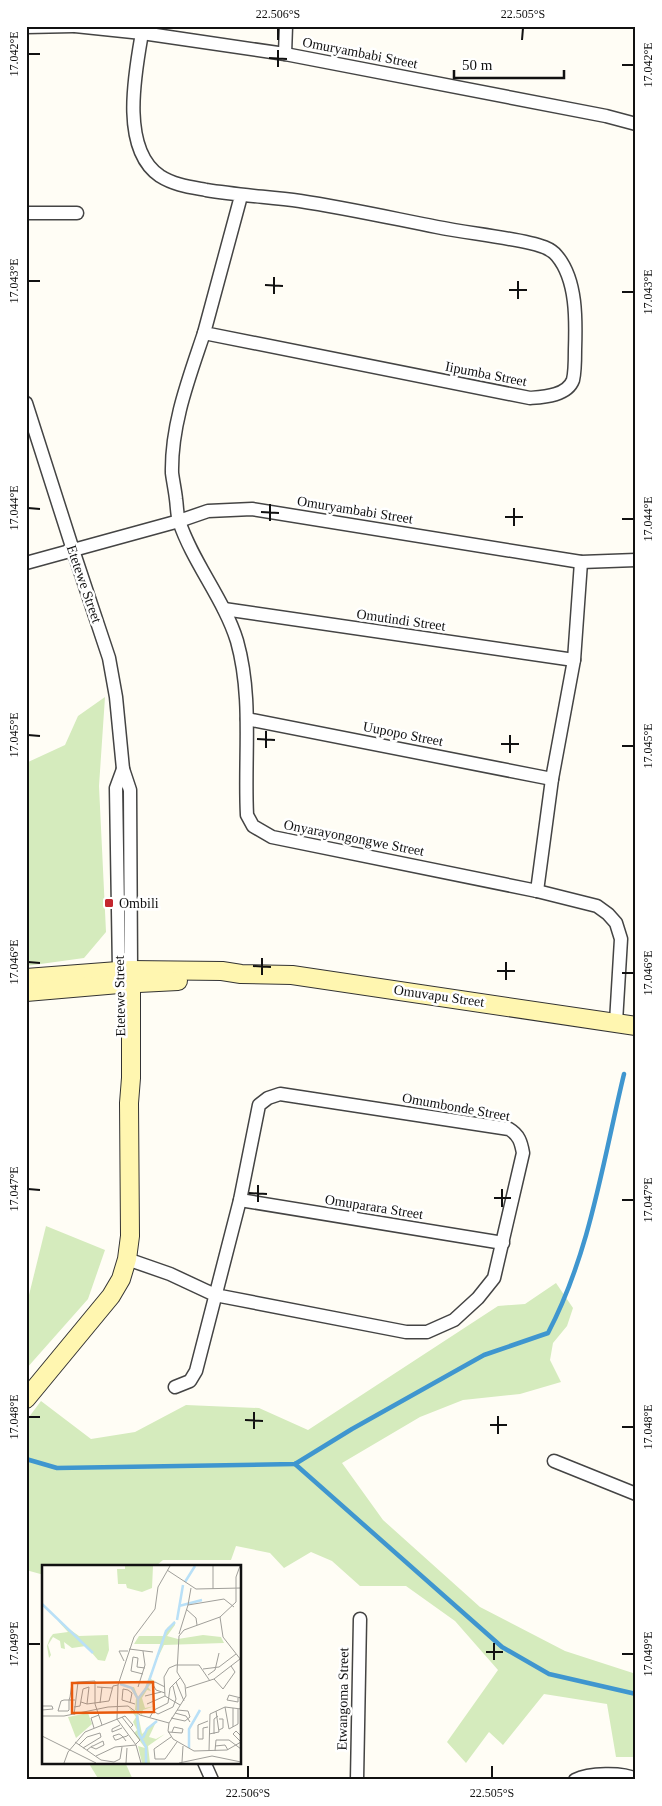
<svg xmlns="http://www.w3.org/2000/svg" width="662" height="1806" font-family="'Times New Roman',serif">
	<rect width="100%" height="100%" fill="#fffdf5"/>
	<!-- green -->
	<g fill="#d5ebbd">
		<polygon points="105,697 99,786 106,932 84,958 26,966 26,763 65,745 78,716"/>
		<polygon points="46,1226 105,1250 88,1299 26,1369 26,1299 29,1295"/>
		<polygon points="556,1283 573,1308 567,1326 553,1343 550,1360 561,1382 520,1394 463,1400 420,1417 342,1463 383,1520 480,1607 565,1651 636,1674 636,1757 616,1757 607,1704 544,1694 503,1745 489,1732 466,1763 447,1742 498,1670 455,1621 406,1586 360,1586 332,1561 311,1552 284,1568 270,1553 236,1546 231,1560 163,1560 156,1566 44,1566 44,1575 26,1570 26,1421 41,1401 91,1439 135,1432 186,1405 259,1408 308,1430 498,1306 525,1304"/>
		<polygon points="88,1762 125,1762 133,1780 99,1780"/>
	</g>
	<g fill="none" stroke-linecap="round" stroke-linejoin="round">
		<!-- stream -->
		<g stroke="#3f96cf" stroke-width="4.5">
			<path d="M26 1459 57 1468 295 1464 352 1429 484 1355 548 1333C590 1253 603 1161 624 1074"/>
			<polyline points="295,1464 502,1647 549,1674 636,1694"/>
		</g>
		<defs>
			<g id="street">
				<polyline points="75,26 142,33 285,54 606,116 636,124"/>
				<polyline points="26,27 73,26"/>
				<path d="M142 33C135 73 120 149 160 176 174 185 190 187 206 190 237 195 269 197 300 201 346 208 391 218 437 227 468 233 499 236 530 243 539 245 551 248 557 256 577 280 576 320 575 350 575 359 575 372 573 380 567 396 543 397 530 398L204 333 241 196"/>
				<polyline points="285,54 286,26"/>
				<polyline points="26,213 77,213"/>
				<path d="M204 333C189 378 171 424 172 473 173 481 175 490 176 499 177 506 177 515 179 521 193 563 224 599 237 641 253 698 244 757 247 815L253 826 272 837 537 891 597 906 608 914 616 923 621 939 616 1022"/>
				<polyline points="26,403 73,550 109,658 116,697 123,769 130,790 131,970"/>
				<polyline points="26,563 179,521 208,511 252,509 581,562 636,560"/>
				<polyline points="224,609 574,660"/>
				<polyline points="247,719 552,779"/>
				<polyline points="537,891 552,779 574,660 581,562"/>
				<polyline points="119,971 116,788 123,769"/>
				<polyline points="240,1200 503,1243"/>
				<path d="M127 1259 170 1274 215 1295 406 1332H427L454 1320 478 1298 494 1278 523 1153C521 1142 519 1135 509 1129L280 1094 268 1098 259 1105 240 1200 196 1371 190 1381 175 1387"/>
				<polyline points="554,1461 636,1494"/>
				<polyline points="204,1762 212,1780"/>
				<polyline points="357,1780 360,1619"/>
				<path d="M575 1780C589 1773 622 1772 636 1779"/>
			</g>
			<g id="secondary">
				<polyline points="26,978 131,970 222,971 241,974 292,975 636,1026"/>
				<polyline points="26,992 119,984 178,981"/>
				<polyline points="26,1399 111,1296 121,1279 127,1259 130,1236 129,1103 131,1078 131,970"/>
			</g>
		</defs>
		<!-- street casing -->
		<use href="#street" stroke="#444" stroke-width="15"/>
		<!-- secondary casing -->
		<use href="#secondary" stroke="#333" stroke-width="20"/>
		<!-- street -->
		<use href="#street" stroke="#fff" stroke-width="12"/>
		<!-- secondary -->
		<use href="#secondary" stroke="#fff6b0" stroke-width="18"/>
	</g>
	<!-- ticks -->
	<path fill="none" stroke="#111" stroke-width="2" d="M278 40V28M522 40 523 28M28 54H40M269 58 287 59M622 65H634M278 67V50M28 281H40M265 285 283 286M509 290H527M622 292H634M274 294V277M518 299V281M28 508 40 509M261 512 279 513M505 517H523M622 519H634M270 521V504M514 526V508M28 735 40 736M257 739 275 740M501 744H519M622 746H634M266 748V731M510 753V735M28 962 40 963M253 966 271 967M497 971H515M622 973H634M262 975V958M506 980V962M28 1189 40 1190M249 1193 267 1194M494 1198H511M622 1200H634M258 1202V1185M502 1207V1189M28 1417H40M245 1420 263 1421M490 1425H507M622 1427H634M254 1429V1412M498 1434V1416M28 1644H40M486 1652H503M622 1654H634M494 1660V1643M248 1778V1766M492 1778V1766"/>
	<!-- markers -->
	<rect fill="#c4262e" stroke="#fff" stroke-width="2" x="104" y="898" width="10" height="10" rx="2.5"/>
	<g text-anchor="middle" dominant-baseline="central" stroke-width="5" stroke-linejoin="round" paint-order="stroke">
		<!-- street labels -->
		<g font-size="14" fill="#111" stroke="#fff">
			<text transform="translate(360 53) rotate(11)">Omuryambabi Street</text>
			<text transform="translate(486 374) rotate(11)">Iipumba Street</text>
			<text transform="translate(355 510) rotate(9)">Omuryambabi Street</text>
			<text transform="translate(84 584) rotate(71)">Etetewe Street</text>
			<text transform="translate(401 620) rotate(8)">Omutindi Street</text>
			<text transform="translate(403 734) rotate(11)">Uupopo Street</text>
			<text transform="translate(354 838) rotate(11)">Onyarayongongwe Street</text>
			<text transform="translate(120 996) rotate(-91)">Etetewe Street</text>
			<text transform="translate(439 996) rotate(8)">Omuvapu Street</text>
			<text transform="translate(456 1107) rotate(10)">Omumbonde Street</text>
			<text transform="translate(374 1207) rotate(9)">Omuparara Street</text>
			<text transform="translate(343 1699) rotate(-89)">Etwangoma Street</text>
		</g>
		<!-- poi labels -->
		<g font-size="14" fill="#111" stroke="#fff" text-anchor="start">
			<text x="119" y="903">Ombili</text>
		</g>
	</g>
	<!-- overview -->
	<g transform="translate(42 1565)">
		<rect width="199" height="199" fill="#fffdf5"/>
		<path d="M83 1H111L110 23 100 27 85 23 84 19H76L75 4H83ZM16 56 37 71 66 70 67 85 63 96 56 95 44 81 30 83 22 77 23 84 19 83 18 76 11 72 6 80 9 90 7 93 5 81 8 73 11 69 26 67ZM133 56V60L125 71 136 74 161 70 179 72 182 78 122 80 109 107V114L112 116 106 122 109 126 105 125 100 133 103 143 113 141 101 145 100 150 93 145 94 133 88 122H92L96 132 102 125 120 79H92L97 71H122L125 63ZM87 143 96 149 100 169 115 155 107 172 114 174 123 169 106 181 108 198H100L96 181 103 183 92 168 95 165 91 157 94 152ZM46 148 50 159 34 173 26 152Z" fill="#d5ebbd"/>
		<path fill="none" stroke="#b9e0f7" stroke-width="2.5" d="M143 17 153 1M0 39 51 88M137 41 160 35M135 55 141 20M78 119 90 123 96 134V147M96 134 105 122 124 66 133 57M95 150 97 169 104 182V198M101 173 105 164 115 156M147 183V164L158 145"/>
		<path fill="none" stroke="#a09f9a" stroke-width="1" d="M171 1V24M198 1 194 12V37L178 52 181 72 199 95M125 5 154 24 199 23M146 40 149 23M144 44 154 53 155 60M178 52 142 65 137 71 135 107 143 120 144 131 127 158 126 166 131 174 152 186 185 185 199 177M137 69 146 40 182 34 192 42M87 84 111 87M82 96 77 86H86M161 104 177 102 194 89M101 109 89 106 91 92 96 93 95 102 103 103M166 110 173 105 177 88M172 114 181 124 193 107 189 101M134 117 142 136M55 122 70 123M96 122 103 100 101 86M123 122 113 117 110 118 114 125 123 128M144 123 172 114 198 94M86 125 81 124 80 135 93 139M86 125 90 128 88 138M103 131 119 127M196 133V137L185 135 187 130 199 133M33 135H22L19 136 16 146H26L27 145V135L28 132 30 118 36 117M58 138 60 122M45 139 67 136 71 121 76 120M105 139 123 131M138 140 123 131 122 112 127 103 134 100H157L168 116M0 141H10L11 144 0 145M32 142 38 141 41 124 47 122 45 139 39 137M183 142 187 164 196 159V144M191 143V162M111 146 116 149 131 142 134 134 131 121M133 148 144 151 148 157M32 150 36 117 53 116V139L60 160M0 151H22L66 142 86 141 98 150 127 158M80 152 98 175 94 179M108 152 112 145 126 138 128 123 138 113M129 153 143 156 148 152 146 146 135 145M166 156 156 160V174H161V163L166 162M78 160 70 164V167L80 163M52 163 49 153 57 150M177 165 181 163V154H177M126 167 140 168 141 164 132 162 130 167M167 169 177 167 174 146M172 169V154L176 151M0 171 54 198M199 171 194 166 191 169 199 177M129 172 112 184 113 194H123L135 177M84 176 81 172 79 170 77 169 71 171 73 175H74L77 174 81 172H82L85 171 86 170M33 177 59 195 72 197 78 194 80 182M37 180 45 172 58 168 59 172 41 183M173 181 183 180 186 185M45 185 50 181H51L61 176 62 180 54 184 49 182M167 186 168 149 183 142 199 144M173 186 174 175H187L199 184M54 191 73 182 94 180M140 197 141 181M22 198 26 187 43 167 83 151 91 160 88 163M84 198 85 183M99 198 94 180 75 154 76 120 92 72 113 44 116 22 128 1M137 198 170 191 199 197"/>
		<path fill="#e8590c" fill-opacity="0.15" stroke="#e8590c" stroke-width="2.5" d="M111 117 112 147 30 148V118Z"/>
		<rect width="199" height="199" fill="none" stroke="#111" stroke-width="2.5"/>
	</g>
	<!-- border -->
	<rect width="662" height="1806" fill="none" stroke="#ffffff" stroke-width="55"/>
	<!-- scale -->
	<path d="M454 70v8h110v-8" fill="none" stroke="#111111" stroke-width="2.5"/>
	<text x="462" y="70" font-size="15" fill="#111111" stroke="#ffffff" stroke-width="4" paint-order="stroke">50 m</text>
	<rect x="28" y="28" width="606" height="1750" fill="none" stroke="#111" stroke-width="2"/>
	<g font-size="12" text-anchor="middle" fill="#111">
		<text x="278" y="18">22.506°S</text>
		<text x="523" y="18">22.505°S</text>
		<text transform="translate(14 54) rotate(-90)" y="4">17.042°E</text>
		<text transform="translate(648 65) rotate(-90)" y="4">17.042°E</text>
		<text transform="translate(14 281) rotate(-90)" y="4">17.043°E</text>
		<text transform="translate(648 292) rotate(-90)" y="4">17.043°E</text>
		<text transform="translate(14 508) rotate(-90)" y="4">17.044°E</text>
		<text transform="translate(648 519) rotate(-90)" y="4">17.044°E</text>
		<text transform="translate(14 735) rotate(-90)" y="4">17.045°E</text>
		<text transform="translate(648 746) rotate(-90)" y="4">17.045°E</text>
		<text transform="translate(14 962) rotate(-90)" y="4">17.046°E</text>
		<text transform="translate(648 973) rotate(-90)" y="4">17.046°E</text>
		<text transform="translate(14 1189) rotate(-90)" y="4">17.047°E</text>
		<text transform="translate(648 1200) rotate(-90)" y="4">17.047°E</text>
		<text transform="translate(14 1417) rotate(-90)" y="4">17.048°E</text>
		<text transform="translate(648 1427) rotate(-90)" y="4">17.048°E</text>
		<text transform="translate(14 1644) rotate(-90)" y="4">17.049°E</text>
		<text transform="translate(648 1654) rotate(-90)" y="4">17.049°E</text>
		<text x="248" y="1797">22.506°S</text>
		<text x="492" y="1797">22.505°S</text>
	</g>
</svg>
